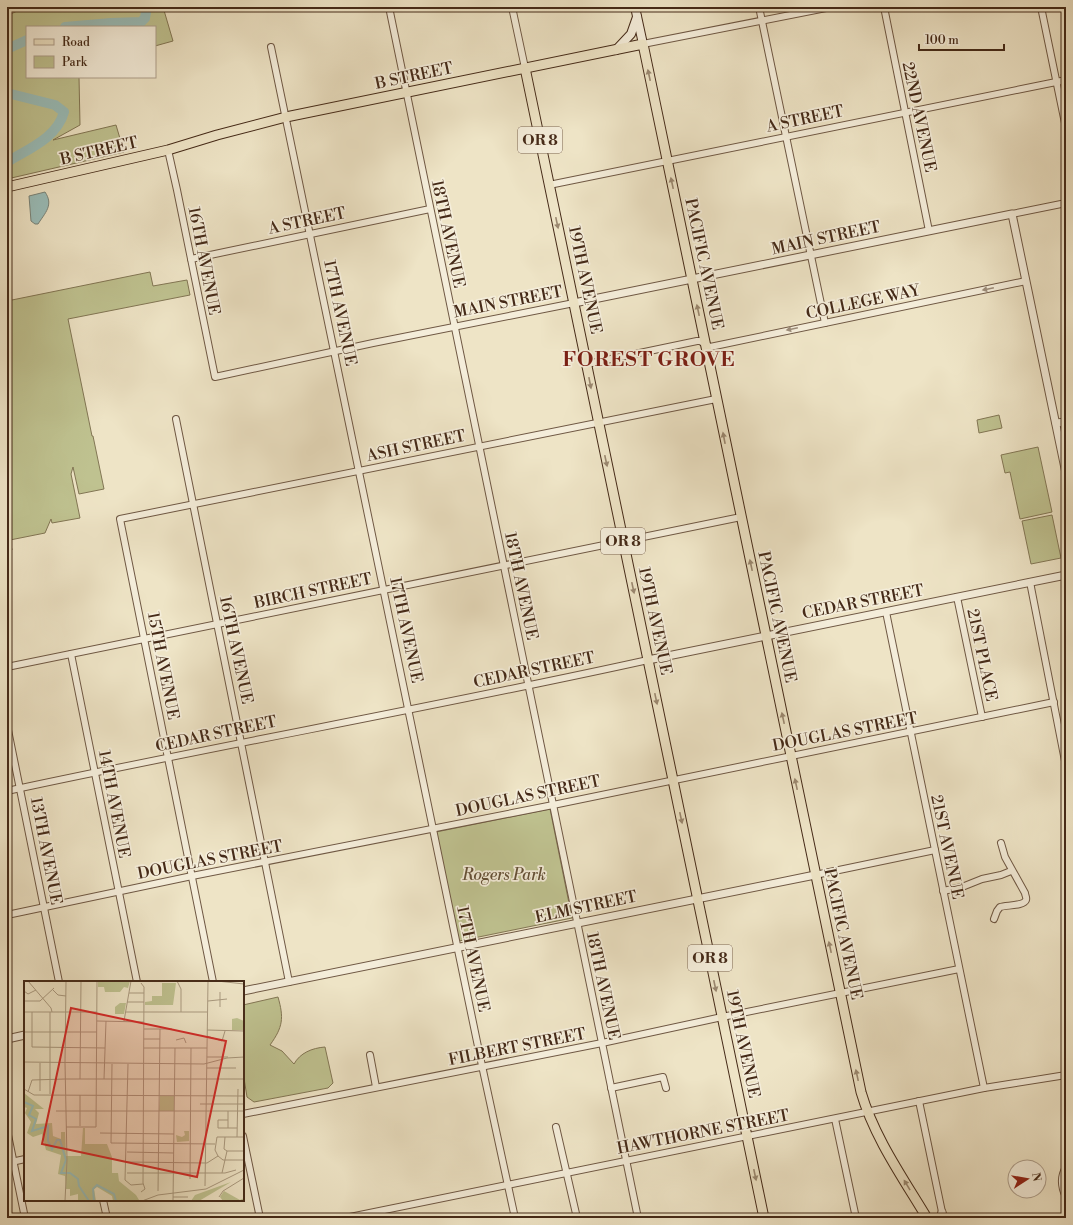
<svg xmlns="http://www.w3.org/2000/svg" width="1073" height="1225" font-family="'Libre Bodoni',serif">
	<rect width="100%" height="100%" fill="#eee4c6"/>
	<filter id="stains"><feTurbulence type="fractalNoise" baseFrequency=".005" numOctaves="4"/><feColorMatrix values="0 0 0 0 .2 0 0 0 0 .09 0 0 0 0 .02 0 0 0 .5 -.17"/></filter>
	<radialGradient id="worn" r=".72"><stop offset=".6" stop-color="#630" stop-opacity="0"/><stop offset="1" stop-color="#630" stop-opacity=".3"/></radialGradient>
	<!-- green -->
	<g fill="#bfc290" stroke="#827654">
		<polygon points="25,7 163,7 173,41 155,46 155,27 27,27 27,77 79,77 80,125 53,140 116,125 124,152 7,179 7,16"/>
		<polygon points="150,272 153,286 187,280 190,295 68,319 92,436 93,436 104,489 79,494 73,467 71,474 80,518 52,523 51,519 45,533 10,540 12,550 7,551 7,301"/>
		<polygon points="999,415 1002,428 979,433 977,420"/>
		<polygon points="1038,447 1052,512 1020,519 1010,472 1005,473 1001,455"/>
		<polygon points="1052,515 1061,558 1031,564 1022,521"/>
		<polygon points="550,809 572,918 459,941 436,832"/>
		<path d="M278 997C284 1018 283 1027 270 1045L282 1051 294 1064C300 1053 312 1048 325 1047L333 1083 328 1088 254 1102 247 1097 243 1072V1005Z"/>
	</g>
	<!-- water -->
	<path fill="#9abeba" stroke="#788379" d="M45 192C54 205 45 213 38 224H35L31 221 29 196Z"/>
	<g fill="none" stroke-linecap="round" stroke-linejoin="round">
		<!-- river -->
		<g stroke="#9abeba" stroke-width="10">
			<polyline points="65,27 111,23 141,22 145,18 147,7"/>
			<polyline points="7,49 27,40"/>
			<path d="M7 93 55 105 64 112C57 138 28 149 7 162"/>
		</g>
		<defs>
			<g id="minor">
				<polyline points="389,7 638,1218"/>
				<polyline points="512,7 525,68"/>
				<polyline points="759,7 825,323"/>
				<polyline points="884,7 929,231"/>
				<polyline points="1041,7 1066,128"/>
				<polyline points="643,44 831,7"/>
				<polyline points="271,47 481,1061 515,1218"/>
				<polyline points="168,150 177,190 215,377 373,343 574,303"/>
				<polyline points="549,185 1066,80"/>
				<polyline points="1012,214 1066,203"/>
				<polyline points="191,259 430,209"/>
				<polyline points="587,364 697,341 700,341 710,347 1026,281"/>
				<polyline points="176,419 289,982"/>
				<polyline points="1030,582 1066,766"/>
				<polyline points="957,597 982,717"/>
				<polyline points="886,612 984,1088"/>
				<polyline points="71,654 137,982"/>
				<polyline points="7,667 741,517"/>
				<polyline points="7,725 59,982"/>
				<path d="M7 791C220 745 435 707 648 660"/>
				<polyline points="815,875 935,850"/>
				<polyline points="943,891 962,887 982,879 1001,875 1011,871"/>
				<polyline points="7,915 192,876 553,805 1054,702"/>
				<path d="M994 919 997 911 1000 907C1006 905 1024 906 1026 900 1027 898 1025 895 1025 893L1005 857 1001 843"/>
				<polyline points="213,982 120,519 716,399"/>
				<polyline points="370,1055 376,1087"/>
				<polyline points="611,1088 663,1077 666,1088"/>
				<polyline points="919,1101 942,1212 945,1218"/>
				<polyline points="243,1114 602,1043 722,1017 959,969"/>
				<polyline points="835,1119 856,1218"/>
				<polyline points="556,1127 577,1218"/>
				<polyline points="7,1130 25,1218"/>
				<polyline points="243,1136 260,1218"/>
				<polyline points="7,1163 25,1159"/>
				<path d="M1066 1167C1060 1177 1061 1187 1066 1197"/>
				<polyline points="103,1200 107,1218"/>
				<polyline points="345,1218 984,1088 1066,1075"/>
			</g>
			<g id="tertiary">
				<polyline points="574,303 1012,214 1066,473"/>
				<polyline points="1056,423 1066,422"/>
				<polyline points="648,660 1066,575"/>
				<polyline points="243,991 815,875"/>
				<polyline points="7,1039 25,1035"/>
				<polyline points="940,1218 942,1212"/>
			</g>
			<g id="secondary">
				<polyline points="635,7 643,44"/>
				<polyline points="616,50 631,34 637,17"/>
			</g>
			<g id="primary">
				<polyline points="525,68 764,1218"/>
				<path d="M7 187 168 150 217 135 286 117 643 44 861 1092C874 1137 903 1178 927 1218"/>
			</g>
		</defs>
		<!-- minor casing -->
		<use href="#minor" stroke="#6f5844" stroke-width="8"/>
		<!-- tertiary casing -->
		<use href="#tertiary" stroke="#6f5844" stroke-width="9"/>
		<!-- secondary casing -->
		<use href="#secondary" stroke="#452a18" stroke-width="10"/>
		<!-- primary casing -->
		<use href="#primary" stroke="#452a18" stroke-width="11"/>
		<!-- minor -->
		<use href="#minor" stroke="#f4edda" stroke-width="6"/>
		<!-- tertiary -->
		<use href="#tertiary" stroke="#f4edda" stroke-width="7"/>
		<!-- secondary -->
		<use href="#secondary" stroke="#f4edda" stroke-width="8"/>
		<!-- primary -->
		<use href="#primary" stroke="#eee4c6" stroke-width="9"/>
	</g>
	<!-- one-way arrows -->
	<defs><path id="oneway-solid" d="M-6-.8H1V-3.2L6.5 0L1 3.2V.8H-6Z"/></defs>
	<g fill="#9a876f">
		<use href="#oneway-solid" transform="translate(649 75) rotate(-102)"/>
		<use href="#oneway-solid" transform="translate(672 183) rotate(-102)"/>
		<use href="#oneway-solid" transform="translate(557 223) rotate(78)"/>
		<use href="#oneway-solid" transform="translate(698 310) rotate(-102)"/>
		<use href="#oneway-solid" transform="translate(590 383) rotate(79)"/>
		<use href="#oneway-solid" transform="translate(724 438) rotate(-101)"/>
		<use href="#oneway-solid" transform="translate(606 461) rotate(78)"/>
		<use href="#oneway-solid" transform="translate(751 565) rotate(-102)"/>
		<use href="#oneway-solid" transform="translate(633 588) rotate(78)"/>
		<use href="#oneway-solid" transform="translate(656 699) rotate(78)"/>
		<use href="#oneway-solid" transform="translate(783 718) rotate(-102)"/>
		<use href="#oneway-solid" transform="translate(796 784) rotate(-102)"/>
		<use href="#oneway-solid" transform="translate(681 818) rotate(78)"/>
		<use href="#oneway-solid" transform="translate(830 947) rotate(-102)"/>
		<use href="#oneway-solid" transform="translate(715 986) rotate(78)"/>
		<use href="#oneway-solid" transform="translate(857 1075) rotate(-102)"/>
		<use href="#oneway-solid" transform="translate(755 1175) rotate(78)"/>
		<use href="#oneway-solid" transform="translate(907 1185) rotate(-121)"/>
	</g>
	<g fill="#9c8c79">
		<use href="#oneway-solid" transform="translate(988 289) rotate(168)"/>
		<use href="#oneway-solid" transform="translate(792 329) rotate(168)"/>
	</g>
	<g text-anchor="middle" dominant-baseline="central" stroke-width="3.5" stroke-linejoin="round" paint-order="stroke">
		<!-- shield labels -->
		<g fill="#f4edda" stroke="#7a6452" stroke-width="1">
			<rect x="518" y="127" width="44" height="26" rx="3"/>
			<rect x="601" y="528" width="44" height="26" rx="3"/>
			<rect x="688" y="945" width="44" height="26" rx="3"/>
		</g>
		<g font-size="15" font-weight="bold" fill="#452a18">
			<text x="540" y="140">OR 8</text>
			<text x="623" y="541">OR 8</text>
			<text x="710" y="958">OR 8</text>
		</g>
		<!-- street labels -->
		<g font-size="16" fill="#452a18" stroke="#f4edda">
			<text transform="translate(414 76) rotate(-12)">B STREET</text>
			<text transform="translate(919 117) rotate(78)">22ND AVENUE</text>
			<text transform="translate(805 119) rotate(-12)">A STREET</text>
			<text transform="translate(99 151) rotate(-13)">B STREET</text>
			<text transform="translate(307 221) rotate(-12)">A STREET</text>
			<text transform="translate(448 234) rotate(78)">18TH AVENUE</text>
			<text transform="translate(826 238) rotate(-12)">MAIN STREET</text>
			<text transform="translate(204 261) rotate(79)">16TH AVENUE</text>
			<text transform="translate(704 264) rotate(78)">PACIFIC AVENUE</text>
			<text transform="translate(585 280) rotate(78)">19TH AVENUE</text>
			<text transform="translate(508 302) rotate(-11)">MAIN STREET</text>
			<text transform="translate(863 302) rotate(-12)">COLLEGE WAY</text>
			<text transform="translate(340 313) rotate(78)">17TH AVENUE</text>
			<text transform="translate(416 446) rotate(-12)">ASH STREET</text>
			<text transform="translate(521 586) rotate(78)">18TH AVENUE</text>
			<text transform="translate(313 591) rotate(-12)">BIRCH STREET</text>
			<text transform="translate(863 602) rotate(-11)">CEDAR STREET</text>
			<text transform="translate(777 617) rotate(78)">PACIFIC AVENUE</text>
			<text transform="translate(655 621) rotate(78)">19TH AVENUE</text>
			<text transform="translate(406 630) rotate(78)">17TH AVENUE</text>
			<text transform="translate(236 650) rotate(78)">16TH AVENUE</text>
			<text transform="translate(982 655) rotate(78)">21ST PLACE</text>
			<text transform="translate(163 666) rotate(79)">15TH AVENUE</text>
			<text transform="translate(534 670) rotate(-12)">CEDAR STREET</text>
			<text transform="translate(845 732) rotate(-11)">DOUGLAS STREET</text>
			<text transform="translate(216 734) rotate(-12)">CEDAR STREET</text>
			<text transform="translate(528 796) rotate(-12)">DOUGLAS STREET</text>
			<text transform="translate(114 804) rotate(79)">14TH AVENUE</text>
			<text transform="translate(947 847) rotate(78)">21ST AVENUE</text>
			<text transform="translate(46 851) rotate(79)">13TH AVENUE</text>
			<text transform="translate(210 860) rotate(-11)">DOUGLAS STREET</text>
			<text transform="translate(586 907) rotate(-12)">ELM STREET</text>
			<text transform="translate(843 934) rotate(78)">PACIFIC AVENUE</text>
			<text transform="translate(473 959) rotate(78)">17TH AVENUE</text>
			<text transform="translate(603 986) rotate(78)">18TH AVENUE</text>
			<text transform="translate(743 1044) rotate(78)">19TH AVENUE</text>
			<text transform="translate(517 1047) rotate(-11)">FILBERT STREET</text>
			<text transform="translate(703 1132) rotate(-11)">HAWTHORNE STREET</text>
		</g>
		<!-- park labels -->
		<g font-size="16" font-style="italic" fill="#645036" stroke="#f4edda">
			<text x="504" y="875">Rogers Park</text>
		</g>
		<!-- district labels -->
		<g font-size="20" font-weight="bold" letter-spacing="1" fill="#7a1f14" stroke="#f4edda">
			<text x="649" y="360">FOREST GROVE</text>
		</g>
	</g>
	<!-- overview -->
	<g transform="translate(24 981)">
		<rect width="220" height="220" fill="#eee4c6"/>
		<path d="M74 0H106L104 7 100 6 96 11H81L80 6H74ZM138 2H152L149 24H121V21L128 20V15H138ZM96 22H102L100 33H91V26ZM213 37 220 40V49H208V38ZM0 112 20 128H11L15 132 12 143 28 142 29 155 37 158V151H41L42 175H57L59 147H61V163H83L88 176V192H94L95 200 112 214 115 219 89 220 88 215 73 206 70 208 72 220H54V213L46 215V208H42L41 195 34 193 37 174 22 169 18 153 9 156 3 152 7 141 1 132 3 127 0 126ZM136 115H150V130H135ZM160 150H165V160L153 161 152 154 158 156 161 154ZM207 201 175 220H167L171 214ZM200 210 216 219 220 217V220H199L196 216Z" fill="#bfc290"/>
		<path fill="none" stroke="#9abeba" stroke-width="2" d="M0 121 9 125 5 134 12 138 8 150 24 145V160L28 168 33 159H36L42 179 37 192H46L54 198 55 205 65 220M70 220 69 208 73 204 90 213 92 220"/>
		<path fill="none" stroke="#aa9a80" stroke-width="1" d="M4 0 27 27 28 31M153 0 157 8V31M193 0 220 3M117 2 120 6 119 202 121 208 117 211M29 9 34 14 42 15M0 10 4 13 12 9M105 12H120M0 20H16L30 7M184 20 203 18M103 21H120M196 26V11M0 31H73M8 31V66L81 67M102 31H183M73 40 120 41M100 40 107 0M120 48H148M183 49 220 50M0 51H73M183 55 198 60 201 50M120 58H136M152 59 160 57 162 62M120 67H183M183 76H204M0 81 180 83 203 77 220 76M41 82 42 0M88 83 87 162 191 163M104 83 101 199 107 204 119 203M183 87H212M41 98H220M56 98 57 0M80 98 82 40M0 108 10 114 220 115M16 110V82M4 111 8 99 41 98M26 113V31M176 123H220M32 130H220M204 139H194V147H213M56 145V114M42 146H72L73 0M204 147V130M76 152 150 153M201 156 200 168 203 170M213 156 214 108M220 156H193L191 169 194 175 199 179H220M203 170H220M103 171 150 172M103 181 183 182 194 175M103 192H201L212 189M198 192 203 170M166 198 167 67M181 205 184 0M134 210 136 48M149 216H164M195 216 199 210 220 197M41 220 43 179 41 82M118 220 134 214 182 208 220 189M149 220 151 67"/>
		<path fill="#d62828" fill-opacity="0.15" stroke="#d62828" stroke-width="2" d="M47 27 202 60 173 196 18 163Z"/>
		<rect width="220" height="220" fill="none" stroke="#452a18" stroke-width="2"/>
	</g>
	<!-- margin -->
	<rect width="1073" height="1225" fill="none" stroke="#eee4c6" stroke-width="24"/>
	<rect x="8" y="8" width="1057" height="1209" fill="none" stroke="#452a18" stroke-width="2"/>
	<rect x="12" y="12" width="1049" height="1201" fill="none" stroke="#452a18"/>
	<!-- legend -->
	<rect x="26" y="26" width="130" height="52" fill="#f4edda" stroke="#ae9f8c"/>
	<rect x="34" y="39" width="20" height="6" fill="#eee4c6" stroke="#ae9f8c"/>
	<text x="62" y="46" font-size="12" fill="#452a18">Road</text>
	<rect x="34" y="56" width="20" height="12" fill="#bfc290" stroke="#ae9f8c"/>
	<text x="62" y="66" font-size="12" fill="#452a18">Park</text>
	<!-- north arrow -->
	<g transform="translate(1027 1179) rotate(78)"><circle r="19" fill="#f4edda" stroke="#ae9f8c"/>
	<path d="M0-3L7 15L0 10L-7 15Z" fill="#8f2418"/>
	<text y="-6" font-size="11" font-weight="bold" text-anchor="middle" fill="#452a18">N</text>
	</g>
	<!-- scale -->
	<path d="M919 44v6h85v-6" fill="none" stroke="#452a18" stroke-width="2"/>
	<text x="925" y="44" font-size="12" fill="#452a18" stroke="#f4edda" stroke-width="3" paint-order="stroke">100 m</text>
	<rect width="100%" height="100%" filter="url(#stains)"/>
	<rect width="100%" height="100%" fill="url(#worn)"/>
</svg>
